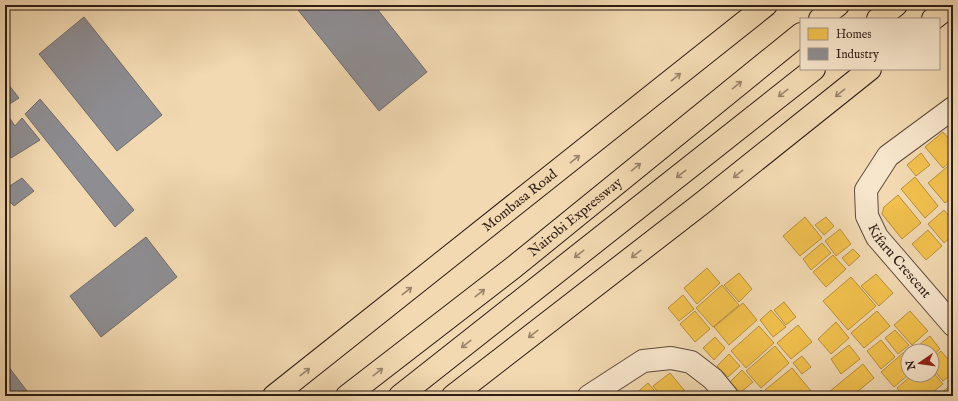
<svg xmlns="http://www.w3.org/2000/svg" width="958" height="401" font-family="'IM FELL English',serif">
	<rect width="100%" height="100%" fill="#f2d9b1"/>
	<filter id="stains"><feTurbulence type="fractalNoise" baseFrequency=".005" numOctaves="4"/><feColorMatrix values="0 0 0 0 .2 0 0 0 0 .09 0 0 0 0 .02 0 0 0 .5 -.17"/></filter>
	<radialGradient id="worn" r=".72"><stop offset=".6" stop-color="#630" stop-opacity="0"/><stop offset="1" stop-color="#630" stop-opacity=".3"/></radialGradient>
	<!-- homes -->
	<g fill="#f2c14e" stroke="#b7903d">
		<polygon points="943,132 953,143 953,159 943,168 925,147"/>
		<polygon points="921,153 930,165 916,176 907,165"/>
		<polygon points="953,162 953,196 945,203 928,183"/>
		<polygon points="915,177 938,206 925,218 901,189"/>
		<polygon points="898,195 921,223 902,239 882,214 884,207"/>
		<polygon points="944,210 953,221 953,235 944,243 928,224"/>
		<polygon points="805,217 822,238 800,256 783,236"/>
		<polygon points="826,217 834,226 824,235 815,225"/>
		<polygon points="840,229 851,244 836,256 825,241"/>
		<polygon points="928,230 942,246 926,260 912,244"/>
		<polygon points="822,243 831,253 811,270 803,259"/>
		<polygon points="853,249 860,256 849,266 842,258"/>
		<polygon points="833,255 846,269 826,287 813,272"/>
		<polygon points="707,268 720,283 697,304 684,288"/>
		<polygon points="739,273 752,289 739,302 724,285"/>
		<polygon points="876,274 893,293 879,306 861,286"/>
		<polygon points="851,277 876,306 848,330 823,301"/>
		<polygon points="722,285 739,305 713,327 696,308"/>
		<polygon points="683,295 694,309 679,321 668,308"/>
		<polygon points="784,302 796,317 786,325 774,310"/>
		<polygon points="743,303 757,320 729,345 714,327"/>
		<polygon points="771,310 786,327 773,337 760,320"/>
		<polygon points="695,311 710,329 695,342 680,324"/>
		<polygon points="877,311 890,326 864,348 851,333"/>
		<polygon points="910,311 928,331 912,345 894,325"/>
		<polygon points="836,322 849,338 831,354 818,339"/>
		<polygon points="798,325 812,342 791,359 777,343"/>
		<polygon points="759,326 774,343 746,368 731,351"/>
		<polygon points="895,330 909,345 898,354 885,338"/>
		<polygon points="930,336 940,349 932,356 932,351 915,351 914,349"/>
		<polygon points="715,337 725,348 714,360 703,348"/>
		<polygon points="881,340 895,357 881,369 867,351"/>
		<polygon points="849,345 860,359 841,374 831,359"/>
		<polygon points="775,346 789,363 761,388 746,371"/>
		<polygon points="910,347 913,351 908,351 908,375 894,387 881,372"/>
		<polygon points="941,351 953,365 953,373 943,381 932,368 932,359"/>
		<polygon points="729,354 740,366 728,377 717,366"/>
		<polygon points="802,356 811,367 802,374 793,363"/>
		<polygon points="863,364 874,378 852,396 824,396"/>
		<polygon points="792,368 811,391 805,396 769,396 765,390"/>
		<polygon points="742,370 753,382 740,393 730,382"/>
		<polygon points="932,371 943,384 928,396 903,396 897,388 912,375 932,375"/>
		<polygon points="670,373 689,396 661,396 653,386"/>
		<polygon points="648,383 659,396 633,396"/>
		<polygon points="953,383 953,396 938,396"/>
		<polygon points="614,387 621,396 603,396"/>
		<polygon points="761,390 766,396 755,396"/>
	</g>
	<!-- industry -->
	<g fill="#8d8d92" stroke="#706b6c">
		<polygon points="294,5 374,5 427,72 379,111"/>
		<polygon points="84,17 162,115 117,151 39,54"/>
		<polygon points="5,80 19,98 5,107"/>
		<polygon points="40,99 134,210 115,227 25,114"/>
		<polygon points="5,111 15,126 22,118 40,140 11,158 5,148"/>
		<polygon points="22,178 34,191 14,206 5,197 5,189"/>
		<polygon points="146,237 177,277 101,337 70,296"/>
		<polygon points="5,362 27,391 21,396 5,396"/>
	</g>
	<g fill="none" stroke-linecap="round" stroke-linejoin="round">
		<defs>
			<g id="minor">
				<path id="s1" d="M953 108 888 156 866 190 867 216 877 237 953 325"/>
				<polyline points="589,396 643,361 671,358 691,362 713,379 727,396"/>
			</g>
			<g id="highway">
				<polyline points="820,19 838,5"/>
				<polyline points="878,19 896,5"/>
				<polyline points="933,19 951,5"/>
				<path id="s2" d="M274 396 766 5"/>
				<path id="s3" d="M347 396 514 267 801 34"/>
				<polyline points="400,396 814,69"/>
				<polyline points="453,396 701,204 870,69"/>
			</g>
		</defs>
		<!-- minor casing -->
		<use href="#minor" stroke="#5e4b3c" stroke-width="24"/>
		<!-- highway casing -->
		<use href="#highway" stroke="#2d1c15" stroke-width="24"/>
		<!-- minor -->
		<use href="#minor" stroke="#f7e6cc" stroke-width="22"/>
		<!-- highway -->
		<use href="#highway" stroke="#f2d9b1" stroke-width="22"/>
	</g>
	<!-- one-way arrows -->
	<defs><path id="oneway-shaft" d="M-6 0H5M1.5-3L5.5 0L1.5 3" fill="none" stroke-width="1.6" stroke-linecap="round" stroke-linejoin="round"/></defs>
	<g stroke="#99846b">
		<use href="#oneway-shaft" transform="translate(676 77) rotate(-39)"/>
		<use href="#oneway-shaft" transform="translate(737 85) rotate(-39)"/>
		<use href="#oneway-shaft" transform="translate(783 93) rotate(142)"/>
		<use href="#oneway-shaft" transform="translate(840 93) rotate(141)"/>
		<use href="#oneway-shaft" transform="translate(575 159) rotate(-39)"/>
		<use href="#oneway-shaft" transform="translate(636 167) rotate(-39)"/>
		<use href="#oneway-shaft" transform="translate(681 174) rotate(142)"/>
		<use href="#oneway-shaft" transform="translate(738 174) rotate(141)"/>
		<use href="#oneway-shaft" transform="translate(579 254) rotate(142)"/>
		<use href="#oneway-shaft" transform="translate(636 254) rotate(142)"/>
		<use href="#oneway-shaft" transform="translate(407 291) rotate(-38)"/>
		<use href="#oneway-shaft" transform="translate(480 293) rotate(-38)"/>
		<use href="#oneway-shaft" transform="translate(533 334) rotate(142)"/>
		<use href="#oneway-shaft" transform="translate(466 344) rotate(142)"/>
		<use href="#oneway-shaft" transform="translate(305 372) rotate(-38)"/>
		<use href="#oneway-shaft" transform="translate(378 372) rotate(-38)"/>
	</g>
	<g text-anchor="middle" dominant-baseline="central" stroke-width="4" stroke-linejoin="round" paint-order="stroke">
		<!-- street labels -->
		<g font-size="14" fill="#2d1c15" stroke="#f7e6cc">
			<text stroke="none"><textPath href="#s2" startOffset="314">Mombasa Road</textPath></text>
			<text stroke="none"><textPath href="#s3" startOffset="290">Nairobi Expressway</textPath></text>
			<text stroke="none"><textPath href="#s1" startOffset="203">Kifaru Crescent</textPath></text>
		</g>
	</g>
	<!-- margin -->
	<rect width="958" height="401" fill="none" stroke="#f2d9b1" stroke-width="20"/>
	<rect x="6" y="6" width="946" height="389" fill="none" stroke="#2d1c15" stroke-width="2"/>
	<rect x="10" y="10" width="938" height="381" fill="none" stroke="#2d1c15"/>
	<!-- legend -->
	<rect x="800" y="18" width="140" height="52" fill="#f7e6cc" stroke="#a69583"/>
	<rect x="808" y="28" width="20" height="12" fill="#f2c14e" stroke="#a69583"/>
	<text x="836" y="38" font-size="12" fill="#2d1c15">Homes</text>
	<rect x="808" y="48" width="20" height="12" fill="#8d8d92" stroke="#a69583"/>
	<text x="836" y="58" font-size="12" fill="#2d1c15">Industry</text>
	<!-- north arrow -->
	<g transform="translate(920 363) rotate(257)"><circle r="19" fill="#f7e6cc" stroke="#a69583"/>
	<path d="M0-3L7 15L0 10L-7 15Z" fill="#8f2418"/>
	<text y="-6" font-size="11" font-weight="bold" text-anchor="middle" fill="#2d1c15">N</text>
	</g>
	<rect width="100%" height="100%" filter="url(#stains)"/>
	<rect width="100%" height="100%" fill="url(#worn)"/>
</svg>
